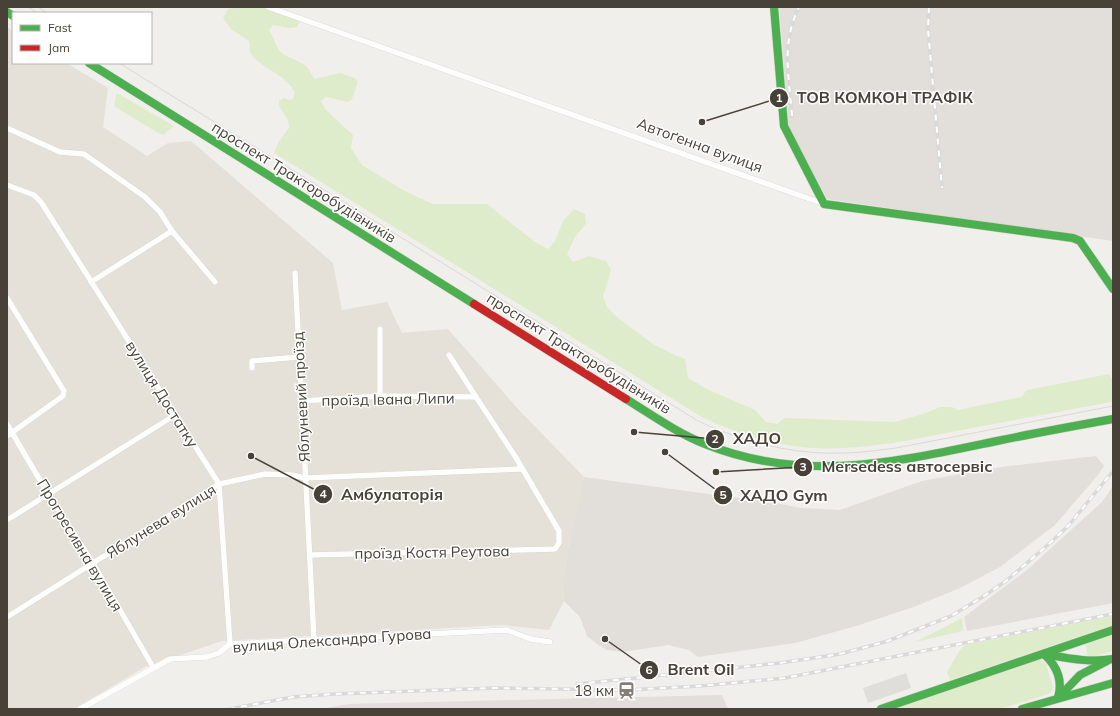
<svg xmlns="http://www.w3.org/2000/svg" width="1120" height="716" font-family="Mulish,sans-serif">
	<rect width="100%" height="100%" fill="#f1efeb"/>
	<!-- residential -->
	<polygon fill="#e5e1d8" points="7,27 13,31 13,63 66,63 108,88 103,127 147,156 168,143 191,141 333,263 342,310 387,302 402,333 448,329 519,410 584,477 569,543 563,582 564,601 549,630 502,625 222,641 145,667 74,709 7,709"/>
	<!-- industrial -->
	<g fill="#e2ded9">
		<polygon points="779,7 1113,7 1113,241 827,199 789,131"/>
		<polygon points="1096,456 1104,466 1098,475 1055,525 1000,567 960,588 916,606 856,626 795,643 698,657 689,650 668,645 622,652 607,650 597,644 587,636 580,617 564,601 563,582 569,543 584,477 776,503 801,508 840,510 922,481 1001,467"/>
		<polygon points="1113,486 1113,603 967,631 964,617 1027,570 1102,502"/>
		<polygon points="722,695 728,709 320,709 349,704"/>
	</g>
	<!-- green -->
	<g fill="#dfeccb">
		<path d="M243 7H268L300 21 297 27 290 28 273 25 269 30C273 36 275 44 279 50 286 59 300 59 308 68 310 71 312 75 314 79L340 73 355 78 358 82 352 99 348 102 326 97 321 101 325 109 353 135 351 148 362 165 403 190 432 204H487L535 242 548 249 555 241 563 221 574 209 585 214 586 224 575 237 567 254 573 262 589 256 606 261 611 270 608 281 603 296 607 307 618 318 653 344 675 355 685 359 688 378 709 390 755 410 766 422 777 424 784 418 895 422 926 413 940 407H952L958 410 1021 397 1027 390 1109 374 1113 381V399L1111 402C1063 411 1015 420 967 429 926 437 886 446 844 448 795 451 744 438 700 416L274 153 279 141 289 128 288 120 279 106V101L284 98 290 100 293 99 295 93C286 74 263 70 251 54 249 50 250 45 249 41L231 29 223 18 228 9Z"/>
		<polygon points="117,93 174,126 163,135 158,133 114,106"/>
		<polygon points="1113,616 1113,625 950,680 947,672 960,650 965,645"/>
		<polygon points="962,618 963,631 915,642"/>
		<polygon points="1113,635 1113,651 1088,658 1085,642"/>
		<polygon points="1039,659 1046,663 1053,688 1051,692 1048,694 1000,709 891,709"/>
	</g>
	<!-- parking -->
	<polygon fill="#e0dedb" points="906,673 911,688 868,703 863,688"/>
	<g fill="none" stroke-linecap="round" stroke-linejoin="round">
		<defs>
			<g id="street">
				<polyline points="268,7 824,204"/>
				<polyline points="7,128 60,152 84,154 145,197 160,212 172,231 215,282"/>
				<polyline points="7,185 34,195 41,202 219,484 230,644"/>
				<polyline points="295,273 314,640"/>
				<polyline points="91,282 172,231"/>
				<polyline points="7,298 64,391 63,396 7,436"/>
				<polyline points="380,329 380,396"/>
				<polyline points="252,368 252,361 299,357"/>
				<polyline points="301,401 380,396 476,397"/>
				<polyline points="7,424 48,494 93,563 153,667"/>
				<polyline points="7,520 175,415"/>
				<polyline points="310,555 555,549 559,543 559,531 515,456 476,397 449,355"/>
				<polyline points="7,617 219,484 265,474 292,475 305,478 522,469"/>
				<polyline points="80,709 170,659 207,657 219,653 230,644 507,630 530,639 550,642"/>
			</g>
			<g id="fast">
				<polyline points="774,7 784,126 824,204 1073,238 1080,241 1113,289"/>
				<polyline points="7,12 13,16"/>
				<polyline points="89,63 474,304"/>
				<path d="M626 399C652 415 677 433 705 444 805 484 896 462 997 441 1035 433 1074 426 1113 419"/>
				<path d="M1044 654C1067 658 1089 663 1113 659"/>
				<path d="M1044 654C1057 666 1063 681 1058 698"/>
				<polyline points="1058,698 1080,675 1107,661"/>
				<polyline points="881,709 1113,630"/>
				<polyline points="1022,709 1113,683"/>
			</g>
			<polyline id="jam" points="474,304 626,399"/>
		</defs>
		<!-- street casing -->
		<use href="#street" stroke="#cfcdc9" stroke-width="6"/>
		<!-- fast casing -->
		<use href="#fast" stroke="#d0ccc2" stroke-width="9"/>
		<!-- jam casing -->
		<use href="#jam" stroke="#d0ccc2" stroke-width="9"/>
		<!-- street -->
		<use href="#street" stroke="#fdfdfc" stroke-width="5.5"/>
		<!-- fast -->
		<use href="#fast" stroke="#4caf50" stroke-width="8"/>
		<!-- jam -->
		<use href="#jam" stroke="#c62828" stroke-width="8"/>
		<!-- tram -->
		<g stroke="#d9d9d8" stroke-width="1">
			<polyline points="28,7 38,13"/>
			<polyline points="38,7 47,13"/>
			<path d="M119 63 698 421C744 442 793 455 844 453 861 453 879 450 896 448L1113 406"/>
		</g>
		<defs>
			<g id="rail">
				<polyline points="929,7 928,29 942,188"/>
				<path d="M792 116C789 76 781 44 799 7"/>
				<polyline points="577,684 780,663 840,654 888,641 951,616 981,598 1006,581 1049,544 1069,525 1113,471"/>
				<polyline points="229,709 293,697 335,694 495,688 627,690 700,686 785,678 1113,614"/>
			</g>
		</defs>
		<!-- rail casing -->
		<use href="#rail" stroke="#d9d9d8" stroke-width="3.5"/>
		<!-- rail -->
		<use href="#rail" stroke="#fff" stroke-width="2" stroke-dasharray="6" stroke-linecap="butt"/>
	</g>
	<!-- icons -->
	<defs>
		<symbol id="station-bare" viewBox="-9 -9 18 18"><path d="M-3-6H3Q5-6 5-4V2Q5 4 3 4L4.5 6H3L1.5 4h-3L-3 6H-4.5L-3 4Q-5 4-5 2V-4Q-5-6-3-6ZM-3.5-4v3h7v-3ZM-3.5 1v1.5H-2V1ZM2 1v1.5H3.5V1Z" fill="#837e76" stroke="#fff" stroke-width="2.5" paint-order="stroke"/></symbol>
	</defs>
	<g fill-rule="evenodd">
		<use href="#station-bare" x="614" y="678" width="25" height="25"/>
	</g>
	<g text-anchor="middle" dominant-baseline="central" stroke-width="3" stroke-linejoin="round" paint-order="stroke">
		<!-- street labels -->
		<g font-size="15" fill="#484137" stroke="#fff">
			<text transform="translate(700 145) rotate(20)">Автоґенна вулиця</text>
			<text transform="translate(304 182) rotate(32)">проспект Тракторобудівників</text>
			<text transform="translate(579 353) rotate(32)">проспект Тракторобудівників</text>
			<text transform="translate(162 394) rotate(58)">вулиця Достатку</text>
			<text transform="translate(301 397) rotate(-93)">Яблуневий проїзд</text>
			<text transform="translate(388 399) rotate(-1)">проїзд Івана Липи</text>
			<text transform="translate(161 521) rotate(-32)">Яблунева вулиця</text>
			<text transform="translate(80 545) rotate(59)">Прогресивна вулиця</text>
			<text transform="translate(432 552) rotate(-1)">проїзд Костя Реутова</text>
			<text transform="translate(332 640) rotate(-4)">вулиця Олександра Гурова</text>
		</g>
		<!-- poi labels -->
		<g font-size="15" fill="#484137" stroke="#fff" text-anchor="end">
			<text x="614" y="690">18 км</text>
		</g>
	</g>
	<!-- callouts -->
	<path fill="none" stroke="#484137" stroke-width="1.5" d="M702 122L779 98M634 432L715 439M716 472L803 467M251 456L323 494M665 452L723 495M605 639L649 670"/>
	<g fill="#484137" stroke="#fff" stroke-width="1.5">
		<circle cx="702" cy="122" r="4"/>
		<circle cx="634" cy="432" r="4"/>
		<circle cx="716" cy="472" r="4"/>
		<circle cx="251" cy="456" r="4"/>
		<circle cx="665" cy="452" r="4"/>
		<circle cx="605" cy="639" r="4"/>
		<circle cx="779" cy="98" r="10"/>
		<circle cx="715" cy="439" r="10"/>
		<circle cx="803" cy="467" r="10"/>
		<circle cx="323" cy="494" r="10"/>
		<circle cx="723" cy="495" r="10"/>
		<circle cx="649" cy="670" r="10"/>
	</g>
	<g font-size="12" text-anchor="middle" font-weight="bold" fill="#fff">
		<text x="779" y="102">1</text>
		<text x="715" y="443">2</text>
		<text x="803" y="471">3</text>
		<text x="323" y="498">4</text>
		<text x="723" y="499">5</text>
		<text x="649" y="674">6</text>
	</g>
	<g font-size="16" text-anchor="middle" font-weight="bold" fill="#484137" stroke="#fff" stroke-width="3" stroke-linejoin="round" paint-order="stroke">
		<text x="885" y="103">ТОВ КОМКОН ТРАФІК</text>
		<text x="757" y="444">ХАДО</text>
		<text x="907" y="472">Mersedess автосервіс</text>
		<text x="392" y="500">Амбулаторія</text>
		<text x="784" y="501">ХАДО Gym</text>
		<text x="701" y="675">Brent Oil</text>
	</g>
	<!-- border -->
	<rect width="1120" height="716" fill="none" stroke="#484137" stroke-width="16"/>
	<!-- legend -->
	<rect x="12" y="12" width="140" height="52" fill="#ffffff" stroke="#b6b3af"/>
	<rect x="20" y="25" width="20" height="6" fill="#4caf50" stroke="#b6b3af"/>
	<text x="48" y="32" font-size="12" fill="#484137">Fast</text>
	<rect x="20" y="45" width="20" height="6" fill="#c62828" stroke="#b6b3af"/>
	<text x="48" y="52" font-size="12" fill="#484137">Jam</text>
</svg>
